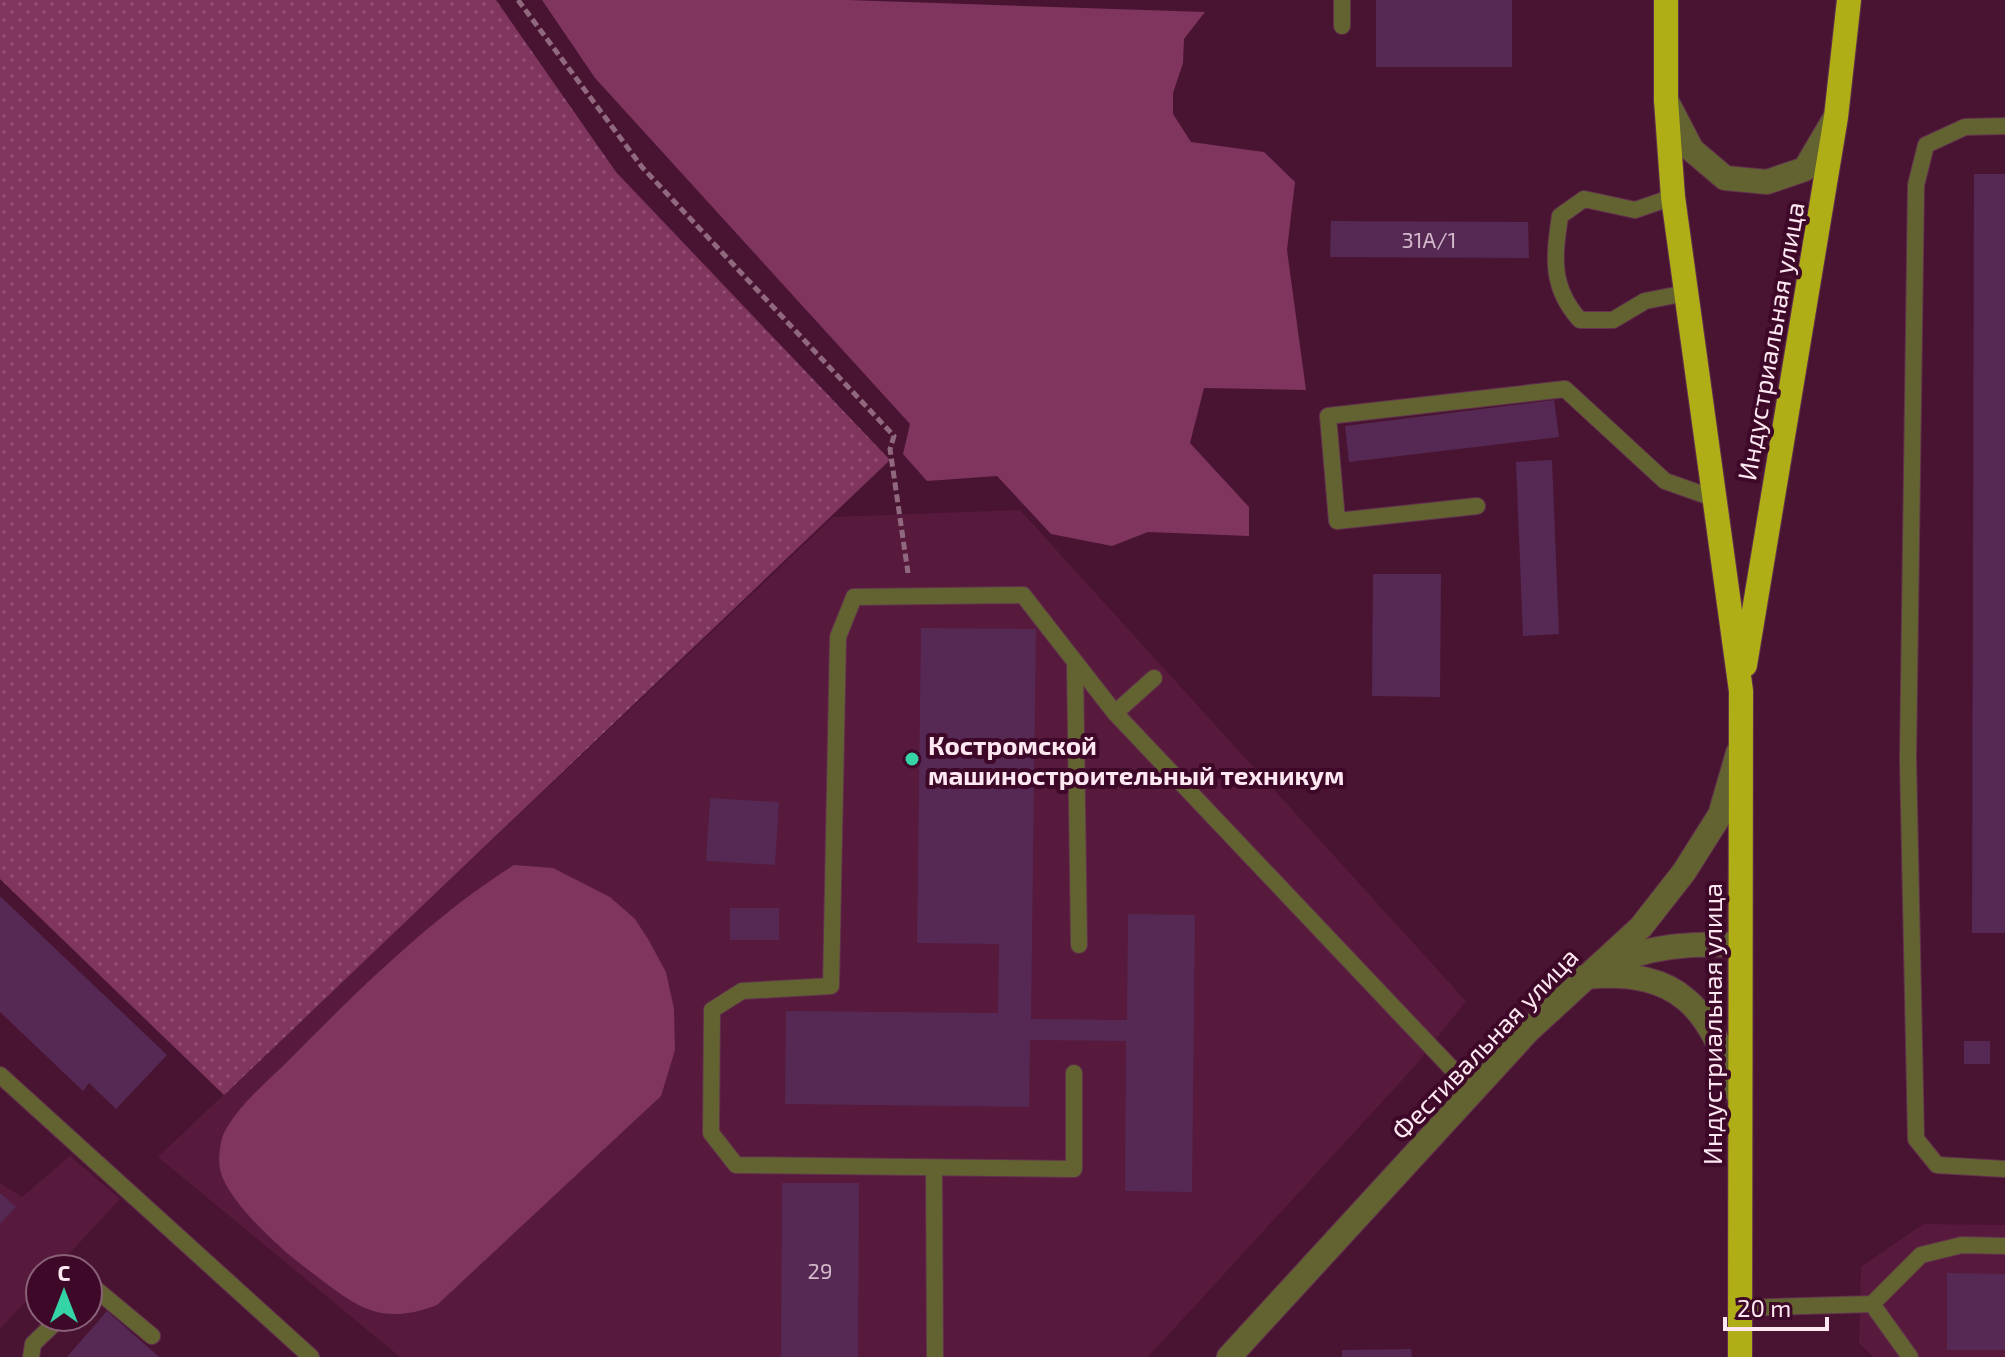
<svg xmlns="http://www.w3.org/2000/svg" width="2005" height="1357" font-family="'Exo 2',sans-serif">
	<defs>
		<pattern id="park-dots" width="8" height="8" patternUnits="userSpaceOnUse" patternTransform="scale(2)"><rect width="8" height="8" fill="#7f355d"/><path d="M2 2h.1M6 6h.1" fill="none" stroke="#925275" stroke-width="1.8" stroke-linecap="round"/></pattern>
	</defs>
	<rect width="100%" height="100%" fill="#491432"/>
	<!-- built -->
	<g fill="#571a3c">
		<polygon points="1020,510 1466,1001 1415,1066 1148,1357 400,1357 158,1157 833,517"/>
		<polygon points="70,1156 120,1199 55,1269 40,1269 40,1286 0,1329 0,1183 22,1197"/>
		<polygon points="1923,1224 2005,1225 2005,1357 1873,1357 1859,1343 1861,1267"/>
	</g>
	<!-- grass -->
	<g fill="#7f355d">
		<polygon points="542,0 848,0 1205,12 1184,39 1183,63 1173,93 1173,114 1191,142 1264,152 1295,182 1287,250 1306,390 1204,388 1190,443 1249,507 1249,536 1148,532 1112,546 1051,534 997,476 927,481 903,454 910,424 595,78"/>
		<path d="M514 865 553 868 610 897 635 919 648 939 666 972 674 1009 675 1050 661 1096 437 1305C377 1328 354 1304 307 1269 281 1250 226 1200 220 1169 218 1160 220 1141 224 1133 239 1104 266 1083 289 1060 355 993 434 915 514 865Z"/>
	</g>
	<!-- park -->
	<polygon fill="url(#park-dots)" points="0,0 496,0 616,172 890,460 224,1095 0,879"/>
	<!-- building -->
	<g fill="#552953">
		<rect x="1376" y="0" width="136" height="67"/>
		<polygon points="1974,174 2005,174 2005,933 1972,933"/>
		<polygon points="1331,221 1528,222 1529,258 1330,257"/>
		<polygon points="1554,400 1559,437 1349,462 1345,426"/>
		<polygon points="1552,460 1559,634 1523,636 1516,462"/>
		<polygon points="1373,574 1441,574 1440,697 1372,696"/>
		<polygon points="921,628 1036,629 1031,1019 1127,1020 1128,914 1195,915 1192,1192 1125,1191 1126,1041 1030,1040 1029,1107 785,1104 786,1011 998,1013 999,944 917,943"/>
		<polygon points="710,798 779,802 775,865 706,861"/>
		<polygon points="0,896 167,1055 116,1109 89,1083 83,1091 0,1012"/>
		<rect x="730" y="908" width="49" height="32"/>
		<rect x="1964" y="1041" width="26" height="23"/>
		<polygon points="782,1183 859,1183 858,1357 781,1357"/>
		<polygon points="0,1193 16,1207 0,1224"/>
		<polygon points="1947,1273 2005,1274 2005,1350 1947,1350"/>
		<polygon points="107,1311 159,1357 67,1357"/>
		<polygon points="1411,1349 1412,1357 1342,1357 1342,1350"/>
	</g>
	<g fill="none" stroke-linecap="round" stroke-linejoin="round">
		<defs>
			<g id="lane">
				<polyline points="1342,26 1342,0"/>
				<polyline points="2005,126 1965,127 1926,145 1916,185 1908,758 1916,1139 1937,1165 2005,1169"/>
				<path d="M1673 197 1635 210 1584 199 1560 216C1554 257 1550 287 1580 320H1613L1645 301 1686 293"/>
				<polyline points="1477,506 1337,521 1328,416 1565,389 1665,481 1713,498"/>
				<polyline points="1075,664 1079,945"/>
				<polyline points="1115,713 1154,678"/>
				<polyline points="1074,1073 1074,1169 736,1165 711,1133 712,1010 742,991 831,986 838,637 854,597 1023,595 1115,713 1473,1091"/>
				<polyline points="0,1075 311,1357"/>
				<polyline points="934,1169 935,1357"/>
				<polyline points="88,1290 92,1286 152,1336"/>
				<polyline points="1872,1304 1910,1357"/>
				<polyline points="1740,1308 1872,1304 1921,1255 1962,1245 2005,1246"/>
				<polyline points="31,1357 33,1344 61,1317"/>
			</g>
			<g id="street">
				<polyline points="1666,100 1692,150 1725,178 1767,182 1805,169 1835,118"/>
				<path d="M1605 967C1647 945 1693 943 1739 945"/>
				<path d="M1585 977C1681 968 1710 1009 1738 1094"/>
				<polyline points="1229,1357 1528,1031 1641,927 1684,872 1720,815 1738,753"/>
			</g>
			<g id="highway">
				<polyline points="1666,0 1666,100 1673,197 1741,691 1740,1357"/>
				<polyline points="1745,665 1836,117 1849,0"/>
			</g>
		</defs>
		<!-- lane casing -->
		<use href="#lane" stroke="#62324d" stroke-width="18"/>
		<!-- street casing -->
		<use href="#street" stroke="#62324d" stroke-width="26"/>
		<!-- highway casing -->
		<use href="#highway" stroke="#62324d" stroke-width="26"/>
		<!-- path -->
		<polyline stroke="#91697e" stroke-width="5" stroke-dasharray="8 4" stroke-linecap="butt" points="518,0 642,167 894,436 890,449 908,573"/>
		<!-- lane -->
		<use href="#lane" stroke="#636332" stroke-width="16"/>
		<!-- street -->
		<use href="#street" stroke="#636332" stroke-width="24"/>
		<!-- highway -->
		<use href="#highway" stroke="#b0ae17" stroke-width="24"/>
	</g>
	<!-- markers -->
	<circle fill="#35d4a7" stroke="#3e0828" stroke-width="3" cx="912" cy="759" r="8"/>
	<g text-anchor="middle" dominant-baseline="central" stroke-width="8" stroke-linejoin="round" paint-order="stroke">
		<!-- number labels -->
		<g font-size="22" fill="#d3b8ca">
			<text x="1429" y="239">31А/1</text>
			<text x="820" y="1270">29</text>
		</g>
		<!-- street labels -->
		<g font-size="26" fill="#fde8f1" stroke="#3e0828">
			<text transform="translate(1770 341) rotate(-80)">Индустриальная улица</text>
			<text transform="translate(1711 1024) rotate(-90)">Индустриальная улица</text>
			<text transform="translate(1484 1043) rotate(-46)">Фестивальная улица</text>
		</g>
		<!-- poi labels -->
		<g font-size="26" font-weight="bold" fill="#fde8f1" stroke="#3e0828" text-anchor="start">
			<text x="928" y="744">Костромской<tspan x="928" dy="30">машиностроительный техникум</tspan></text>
		</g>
	</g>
	<!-- north arrow -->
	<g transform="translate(64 1293)"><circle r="38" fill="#3e0828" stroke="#8a6278" stroke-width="2"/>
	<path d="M0-6L14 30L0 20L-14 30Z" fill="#35d4a7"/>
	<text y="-12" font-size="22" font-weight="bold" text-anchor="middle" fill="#fde8f1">С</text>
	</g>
	<!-- scale -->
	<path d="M1725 1317v12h102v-12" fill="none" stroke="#fde8f1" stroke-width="4"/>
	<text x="1737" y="1317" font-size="24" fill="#fde8f1" stroke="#3e0828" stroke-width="6" paint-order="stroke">20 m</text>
</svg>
